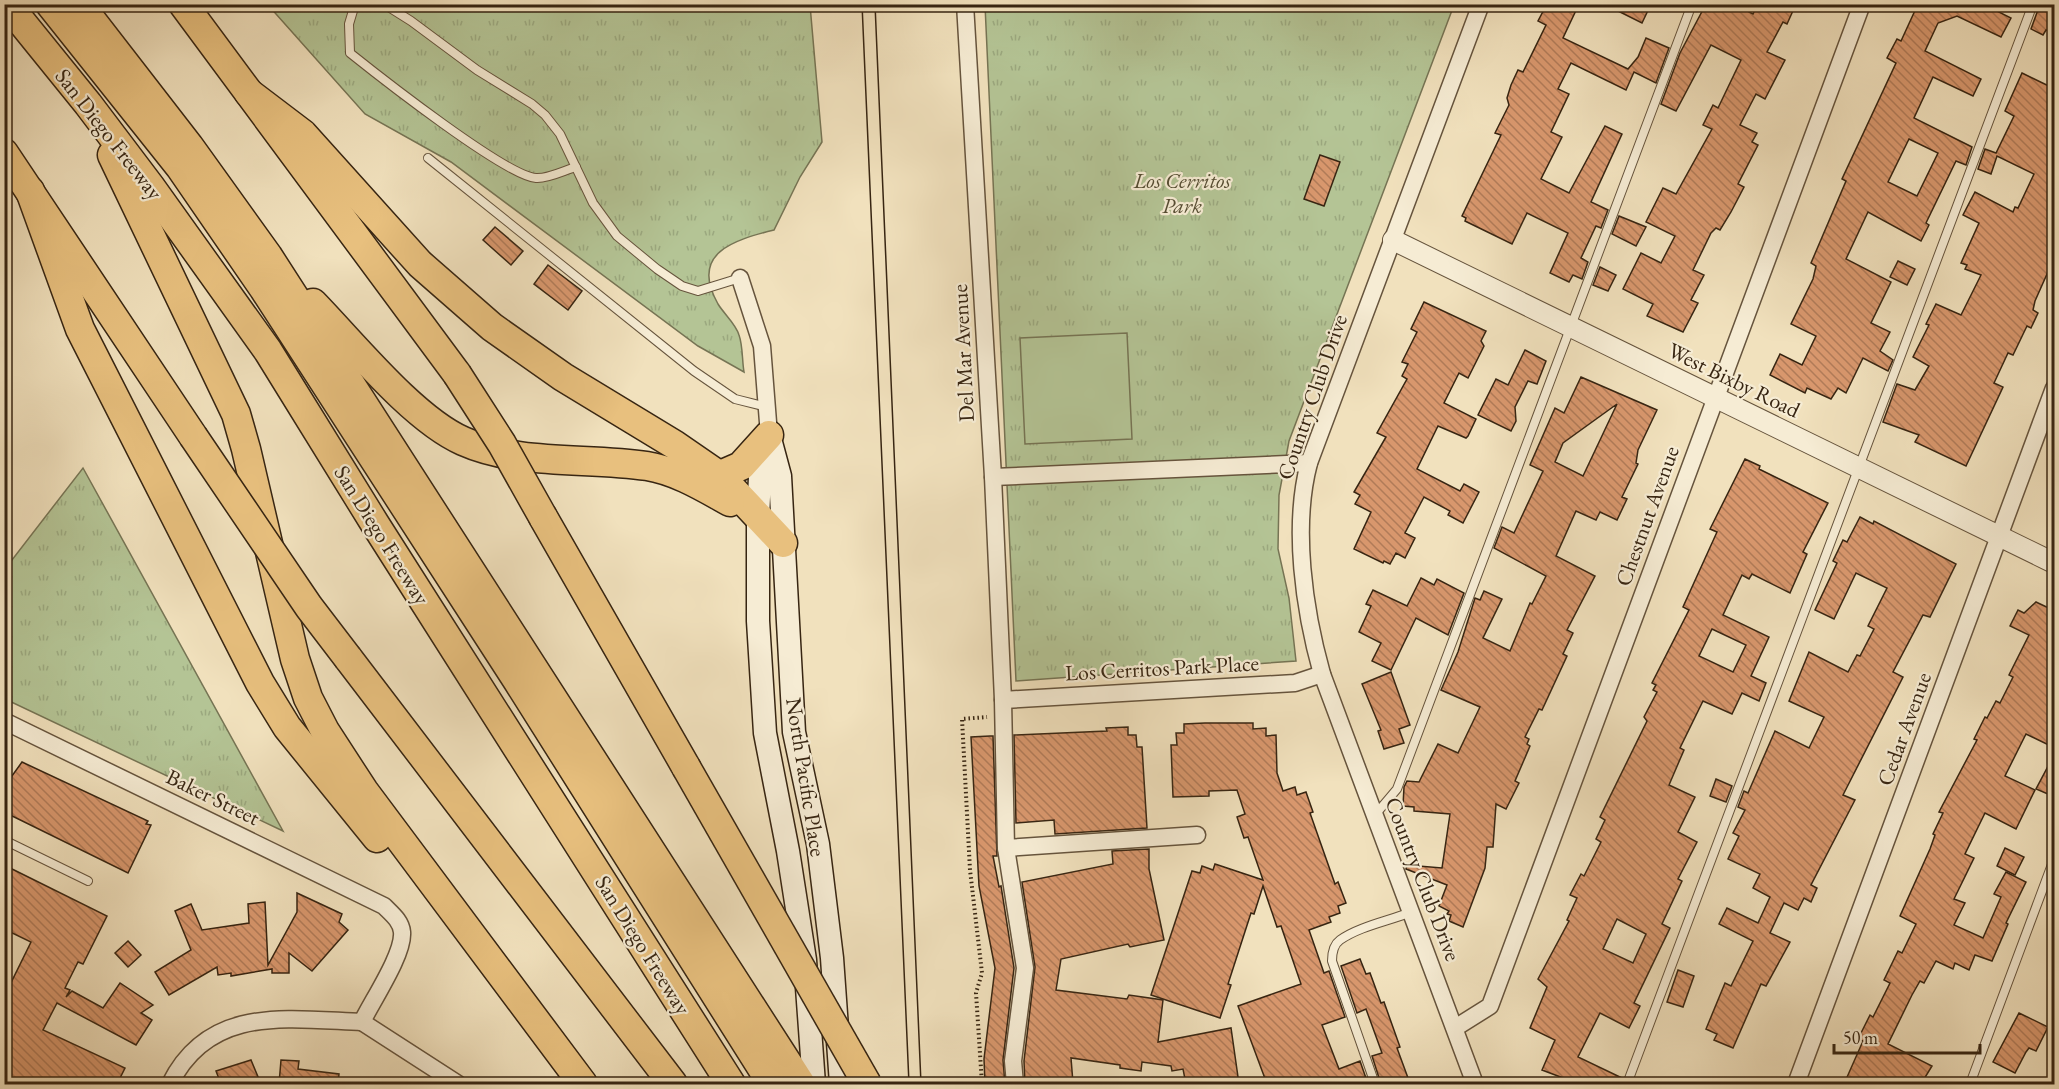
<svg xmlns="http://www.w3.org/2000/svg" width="2059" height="1089" font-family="'EB Garamond',serif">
	<defs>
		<pattern id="grass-tufts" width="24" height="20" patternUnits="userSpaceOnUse" patternTransform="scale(1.5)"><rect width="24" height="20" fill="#b4c495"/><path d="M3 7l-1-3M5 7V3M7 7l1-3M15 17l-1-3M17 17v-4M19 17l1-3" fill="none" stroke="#9ba87f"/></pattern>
		<pattern id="building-back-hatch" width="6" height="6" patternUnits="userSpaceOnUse" patternTransform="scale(1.5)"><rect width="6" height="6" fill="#d8976d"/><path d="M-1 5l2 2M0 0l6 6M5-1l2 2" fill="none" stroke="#b07b58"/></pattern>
	</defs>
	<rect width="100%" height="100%" fill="#f1e1bd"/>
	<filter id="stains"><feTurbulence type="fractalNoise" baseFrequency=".00333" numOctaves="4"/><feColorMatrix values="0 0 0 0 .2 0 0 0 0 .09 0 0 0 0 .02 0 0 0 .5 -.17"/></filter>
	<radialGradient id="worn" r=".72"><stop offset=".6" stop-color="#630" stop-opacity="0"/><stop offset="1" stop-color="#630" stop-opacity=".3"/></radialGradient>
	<!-- grass -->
	<g fill="url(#grass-tufts)" stroke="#767454" stroke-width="1.5">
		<path d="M268 5H810L822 142 800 177 774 230C734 240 689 253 718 304 724 314 736 324 739 335 743 346 742 361 744 372L698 346 451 162 365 114Z"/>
		<polygon points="985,5 1454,5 1289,441 1279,495 1278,549 1289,598 1296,661 1016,681"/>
		<polygon points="83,468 283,831 5,699 5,569"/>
	</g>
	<!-- pitch -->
	<polygon fill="#b4c495" stroke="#767454" stroke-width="1.5" points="1127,333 1132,439 1025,444 1020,338"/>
	<!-- building -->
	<g fill="url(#building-back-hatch)" stroke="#372512" stroke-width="1.5" fill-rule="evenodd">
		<polygon points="1547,4 1579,4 1563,38 1628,69 1638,57 1646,38 1669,48 1656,83 1634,72 1626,90 1571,63 1558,89 1569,94 1551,132 1562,137 1541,179 1569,193 1605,126 1622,134 1591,202 1608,210 1601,228 1596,226 1581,258 1588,262 1582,279 1573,275 1569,282 1550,273 1568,233 1527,213 1512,244 1465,221 1466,218 1462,216 1501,135 1495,133 1509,105 1507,98 1511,85 1518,70 1523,72 1546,25 1538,21"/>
		<polygon points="1604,4 1651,4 1642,23"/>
		<polygon points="1706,4 1734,4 1753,14 1758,4 1796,4 1787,24 1783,22 1767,52 1785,60 1765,99 1756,94 1740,125 1757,133 1752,142 1758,145 1738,184 1744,187 1731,212 1720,230 1716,228 1711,233 1693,270 1704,275 1691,300 1698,303 1683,332 1647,316 1653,304 1623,289 1641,253 1661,263 1675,236 1646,222 1663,188 1676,194 1712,129 1703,125 1713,105 1718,108 1741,60 1711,45 1676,111 1661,104 1680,53"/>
		<path d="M1918 4H1983L2011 18 2001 37 1957 16 1938 23 1925 51 1981 79 1973 96 1933 77 1914 118 1972 147 1966 165 1956 161 1926 223 1929 225 1921 241 1868 212 1846 259 1891 282 1871 323 1890 332 1880 351 1893 360 1888 371 1863 358 1846 393 1838 388 1831 399 1807 388 1805 393 1770 375 1780 354 1802 365 1816 336 1791 324 1813 279 1816 266 1811 263 1846 181 1842 179 1896 63 1887 58 1897 39 1901 41ZM1909 139 1938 153 1917 196 1888 182Z"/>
		<polygon points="2039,7 2055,15 2049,31 2046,30 2043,35 2031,29"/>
		<polygon points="2022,73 2055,89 2055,256 2035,301 2033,310 2038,313 2031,328 2027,326 2013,355 2008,353 1994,383 2003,387 1966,466 1915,442 1919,435 1883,422 1897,384 1915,390 1929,366 1913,357 1929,325 1926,324 1936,304 1961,315 1981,275 1965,269 1967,265 1961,263 1979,223 1963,215 1975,192 2013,212 2015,207 2018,208 2034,174 1997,156 1991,174 1978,169 1985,149 1996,153 2014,116 2005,111"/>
		<polygon points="1320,155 1340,162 1324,206 1304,199"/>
		<polygon points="1619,216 1646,227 1636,246 1612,234"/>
		<polygon points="495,227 523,251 511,265 483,240"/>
		<polygon points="1898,261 1915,269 1907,285 1890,277"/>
		<polygon points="548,265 582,291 568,310 534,284"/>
		<polygon points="1600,267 1616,275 1608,291 1593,285"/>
		<polygon points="1424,302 1486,331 1481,341 1484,346 1468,378 1459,373 1444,403 1476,419 1468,436 1466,438 1438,426 1417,469 1460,491 1464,484 1479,492 1463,523 1448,515 1450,511 1424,497 1405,533 1415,538 1405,558 1396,553 1390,564 1384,561 1383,563 1354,549 1371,512 1355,504 1360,495 1354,492 1386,437 1377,433 1407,379 1402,376 1408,364 1402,362 1417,332 1411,329"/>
		<polygon points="1525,350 1546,361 1537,384 1528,381 1515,407 1516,421 1511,431 1478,415 1496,379 1508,385"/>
		<path d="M1581 377 1657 410 1638 450 1636 463 1638 464 1622 497 1627 499 1617 520 1600 512 1596 520 1576 511 1556 556 1595 576 1567 630 1573 633 1563 654 1567 656 1542 710 1539 709 1525 737 1529 739 1527 744 1530 746 1515 781 1519 783 1506 809 1496 804 1493 847H1487L1485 868 1463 927 1449 921 1451 915 1447 914 1449 911 1439 906 1447 885 1406 869 1407 865 1442 868 1450 814 1414 811V807L1403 806 1404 787 1407 781 1419 782 1438 744 1458 753 1480 707 1441 690 1458 652 1475 598 1480 600 1484 591 1502 599 1483 638 1510 651 1530 603 1532 604 1546 576 1494 548 1502 527 1514 533 1543 471 1530 465 1555 408 1564 413ZM1617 404 1583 476 1555 462 1563 443Z"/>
		<path d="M1745 459 1760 466 1759 469 1828 503 1803 552 1807 554 1790 593 1752 574 1749 579 1742 575 1723 615 1769 637 1751 676 1766 683 1759 701 1742 693 1732 714 1703 701 1680 748 1684 750 1669 785 1695 797 1678 832 1697 842 1678 879 1682 881 1662 924 1670 928 1634 1003 1640 1006 1629 1028 1600 1013 1578 1057 1622 1078 1621 1084H1579L1542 1070 1555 1040 1530 1028 1547 987 1538 979 1569 921 1567 920 1577 898 1570 895 1581 874 1584 876 1601 842 1596 839 1605 820 1600 817 1647 721 1644 717 1657 692 1653 690 1656 685 1652 683 1689 610 1683 607 1717 532 1710 529ZM1712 629 1746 645 1733 672 1699 656ZM1617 919 1646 934 1633 963 1603 949Z"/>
		<polygon points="1860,517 1873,524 1874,521 1956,564 1930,617 1923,615 1893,672 1903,677 1843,795 1855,800 1811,885 1817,888 1811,902 1804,898 1798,910 1784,903 1770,933 1790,942 1766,986 1761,984 1733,1048 1714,1040 1717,1034 1706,1029 1725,983 1731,986 1753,941 1719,924 1727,908 1758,923 1770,897 1753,888 1760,874 1728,859 1739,836 1733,833 1745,810 1738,807 1744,791 1748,793 1775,731 1809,748 1824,717 1789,701 1809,652 1848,672 1857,655 1860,656 1874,629 1868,626 1887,588 1856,573 1834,619 1815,610 1837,563 1833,561 1843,540 1847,542"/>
		<polygon points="1421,578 1434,585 1437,579 1464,593 1448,635 1416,618 1391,670 1372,661 1381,643 1359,632 1371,606 1366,604 1373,590 1407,606"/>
		<polygon points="2036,602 2055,611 2055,748 2026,734 2005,776 2035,790 2016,829 1985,813 1965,854 1974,858 1954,899 1965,903 1954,925 1983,938 2001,897 1994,894 2006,872 2026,882 2006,923 2008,924 1992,961 1975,955 1969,970 1955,963 1953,969 1936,961 1924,983 1920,981 1912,995 1888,1044 1932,1066 1921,1084 1844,1084 1863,1041 1858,1039 1870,1015 1873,1017 1890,983 1884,980 1898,951 1902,953 1916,924 1900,916 1930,849 1935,835 1933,834 1943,813 1939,812 1977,740 1974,739 1985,717 1987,718 1996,701 2000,703 2013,677 2009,675 2029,635 2010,626 2018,610 2024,613"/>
		<polygon points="1391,672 1410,725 1399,729 1404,743 1384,749 1378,731 1381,730 1362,684"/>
		<polygon points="1205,723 1253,723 1253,729 1266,728 1266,736 1276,735 1277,773 1283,791 1295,787 1297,795 1306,792 1313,812 1310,813 1335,884 1338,882 1346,903 1338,906 1340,913 1329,917 1331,922 1309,930 1324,973 1329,971 1345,1017 1322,1025 1339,1069 1360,1061 1368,1084 1267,1084 1238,1006 1301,984 1281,926 1277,927 1263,886 1254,914 1251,913 1228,984 1231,985 1220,1018 1151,995 1192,871 1200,873 1202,866 1213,870 1215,864 1263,880 1248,837 1244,838 1237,817 1245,814 1237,790 1209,791 1209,796 1173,797 1171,745 1177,745 1176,733 1184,733 1184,724"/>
		<polygon points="1128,727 1128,735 1136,735 1137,747 1142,747 1147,828 1055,834 1054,820 1016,823 1014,735 1107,731 1106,728"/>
		<polygon points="990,736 993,736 997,856 993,856 999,887 1001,886 1014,968 1003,1060 1005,1084 985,1084 984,1059 995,968 979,886 971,737"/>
		<polygon points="2055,753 2055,797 2036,789"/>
		<polygon points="22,762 148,821 146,824 151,825 128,873 4,812 4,787"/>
		<polygon points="1716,779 1732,786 1726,802 1710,796"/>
		<polygon points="2005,848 2024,857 2015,875 1997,866"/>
		<polygon points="1149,849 1149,869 1164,940 1130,947 1128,944 1061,959 1056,990 1127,999 1129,995 1163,1000 1158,1042 1231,1028 1239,1084 1186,1084 1183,1069 1172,1071 1171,1066 1142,1062 1141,1071 1120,1068 1120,1065 1071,1058 1073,1083 1025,1084 1024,1061 1035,967 1022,882 1113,864 1112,851"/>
		<polygon points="4,865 107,916 83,964 78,962 65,988 70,990 66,997 72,991 103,1008 120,983 153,1005 141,1013 152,1020 136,1045 57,1003 43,1030 125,1068 117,1084 4,1084 4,997 31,942 4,929"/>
		<polygon points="297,893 342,914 339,922 348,930 312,971 289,953 289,973 272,973 272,969 231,976 231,973 218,975 217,967 169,995 155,972 191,950 175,911 191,904 202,930 249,923 248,904 265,902 268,965 297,912"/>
		<polygon points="128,941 141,955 128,967 115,953"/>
		<polygon points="1360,959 1366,974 1370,973 1381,1003 1384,1002 1400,1047 1397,1048 1408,1078 1405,1080 1406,1084 1381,1084 1372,1056 1382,1053 1366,1009 1357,1013 1341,966"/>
		<polygon points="1678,970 1694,976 1683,1007 1667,1002"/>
		<polygon points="2019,1013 2048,1027 2036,1051 2029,1048 2026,1052 2015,1073 1993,1062"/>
		<polygon points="251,1060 261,1084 221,1084 216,1071"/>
		<polygon points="281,1060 299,1061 298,1069 339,1074 338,1084 279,1084"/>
	</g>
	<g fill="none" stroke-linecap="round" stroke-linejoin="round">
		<defs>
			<g id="service">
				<path d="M355 4 349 24 350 53C380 77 506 176 536 178 548 179 565 170 576 167"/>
				<polyline points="384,4 411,21 477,70 532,104 545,115 560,134 593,203 617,236 657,269 682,286 698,291 740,278"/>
				<polyline points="428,158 694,371 735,399 767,407"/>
				<polyline points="1375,815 1397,789 1692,4"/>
				<polyline points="4,840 88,881"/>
				<polyline points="4,963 4,964"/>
				<path d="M1375 1084 1332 961C1332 953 1333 945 1340 940 1360 926 1389 921 1411 912"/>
				<polyline points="1627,1084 2033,4"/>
				<polyline points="1970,1084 2054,859"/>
			</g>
			<g id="minor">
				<polyline points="965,4 993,477 1003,700 1006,848 1025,968 1013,1061 1015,1084"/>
				<polyline points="740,278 762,346 769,435"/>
				<polyline points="993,477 1309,463"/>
				<polyline points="1003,700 1295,683 1322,674"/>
				<path d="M4 721 384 906C392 914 401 921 402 932 404 954 372 1001 362 1022"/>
				<polyline points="1006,848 1197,835"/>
				<polyline points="362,1022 458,1084"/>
				<polyline points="1455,1028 1490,1006 1862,4"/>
				<path d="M170 1084C209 1005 287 1019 362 1022"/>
				<path d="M1475 1084 1322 674C1304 610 1292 527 1309 463L1481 4"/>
				<polyline points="1796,1084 2054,388"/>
			</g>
			<polyline id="tertiary" points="1393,240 2054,563"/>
			<g id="secondary">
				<polyline points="769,435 780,476 794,732 818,844 832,958 841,1084"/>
				<polyline points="768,439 760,477 758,517 758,621 765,733 788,851 805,960 814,1084"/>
			</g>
			<g id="motorway">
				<polyline points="7,4 88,104 150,186 268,351 375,524 731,1084"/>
				<polyline points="50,4 180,167 264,289 517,680 772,1084"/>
				<polyline points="79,4 189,146 268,256 801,1084"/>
				<polyline points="183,4 457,374"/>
				<polyline points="249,93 303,134 420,264 492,327 563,377 675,445 720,476 783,543"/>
				<polyline points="4,153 193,436"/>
				<polyline points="112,155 236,414 246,449 295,659 308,698 325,731 364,791 583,1084"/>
				<polyline points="30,191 80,329 260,683 287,727 377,838"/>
				<path d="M313 303C352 343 413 419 463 441 519 466 587 457 647 466 677 471 703 487 730 502"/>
				<polyline points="702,483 741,466 769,435"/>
				<polyline points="543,517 686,767"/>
				<polyline points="348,658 673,1084"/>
			</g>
		</defs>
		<!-- service casing -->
		<use href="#service" stroke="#66543d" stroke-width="10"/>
		<!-- minor casing -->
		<use href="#minor" stroke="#66543d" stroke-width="19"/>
		<!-- tertiary casing -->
		<use href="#tertiary" stroke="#66543d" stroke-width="22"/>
		<!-- secondary casing -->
		<use href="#secondary" stroke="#372512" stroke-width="25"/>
		<!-- motorway casing -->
		<use href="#motorway" stroke="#372512" stroke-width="31"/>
		<!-- path -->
		<polyline stroke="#372512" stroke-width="4" stroke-dasharray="1.5 3" stroke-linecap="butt" points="982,1084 976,993 982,973 970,870 962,719 987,717"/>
		<!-- service -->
		<use href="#service" stroke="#f6ecd4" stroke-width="8"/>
		<!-- minor -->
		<use href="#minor" stroke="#f6ecd4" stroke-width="16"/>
		<!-- tertiary -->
		<use href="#tertiary" stroke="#f6ecd4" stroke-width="20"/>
		<!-- secondary -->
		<use href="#secondary" stroke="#f6ecd4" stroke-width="22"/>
		<!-- motorway -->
		<use href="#motorway" stroke="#e8c07e" stroke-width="28"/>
		<!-- tram -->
		<g stroke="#372512" stroke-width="1.5">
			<polyline points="862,4 909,1084"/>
			<polyline points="875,4 921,1084"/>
		</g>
		<defs>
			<g id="motorway-bridge">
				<polyline points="457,374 502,444 543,517"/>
				<polyline points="193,436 309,607 348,658"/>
				<polyline points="686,767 867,1084"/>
			</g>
		</defs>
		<!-- motorway-bridge casing -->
		<use href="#motorway-bridge" stroke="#372512" stroke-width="31" stroke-linecap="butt"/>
		<!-- motorway-bridge -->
		<use href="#motorway-bridge" stroke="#e8c07e" stroke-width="28"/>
	</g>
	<g text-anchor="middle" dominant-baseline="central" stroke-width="4.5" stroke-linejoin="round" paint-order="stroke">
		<!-- street labels -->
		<g font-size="22" fill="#372512" stroke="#f6ecd4">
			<text transform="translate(109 134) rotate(52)">San Diego Freeway</text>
			<text transform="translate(963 353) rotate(-93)">Del Mar Avenue</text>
			<text transform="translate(1734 380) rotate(26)">West Bixby Road</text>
			<text transform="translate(1312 397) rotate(-71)">Country Club Drive</text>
			<text transform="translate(1647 516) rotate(-70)">Chestnut Avenue</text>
			<text transform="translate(382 535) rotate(58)">San Diego Freeway</text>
			<text transform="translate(1162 668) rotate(-3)">Los Cerritos Park Place</text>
			<text transform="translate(1904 729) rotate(-70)">Cedar Avenue</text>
			<text transform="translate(806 777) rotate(81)">North Pacific Place</text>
			<text transform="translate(213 797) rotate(26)">Baker Street</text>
			<text transform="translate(1423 879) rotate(69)">Country Club Drive</text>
			<text transform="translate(643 945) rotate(58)">San Diego Freeway</text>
		</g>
		<!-- park labels -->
		<g font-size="22" font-style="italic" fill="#564d33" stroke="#f6ecd4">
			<text x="1182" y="180">Los Cerritos<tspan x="1182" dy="25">Park</tspan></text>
		</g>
	</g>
	<!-- margin -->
	<rect width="2059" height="1089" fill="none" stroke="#f1e1bd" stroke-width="24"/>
	<rect x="6" y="6" width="2047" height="1077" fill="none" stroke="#372512" stroke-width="3"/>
	<rect x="12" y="12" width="2035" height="1065" fill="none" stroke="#372512" stroke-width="1.5"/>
	<!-- scale -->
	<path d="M1834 1044v9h146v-9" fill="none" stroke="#372512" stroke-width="3"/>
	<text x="1843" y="1044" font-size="18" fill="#372512" stroke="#f6ecd4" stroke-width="4.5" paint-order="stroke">50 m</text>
	<rect width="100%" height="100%" filter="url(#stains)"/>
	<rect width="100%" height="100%" fill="url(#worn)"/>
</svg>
